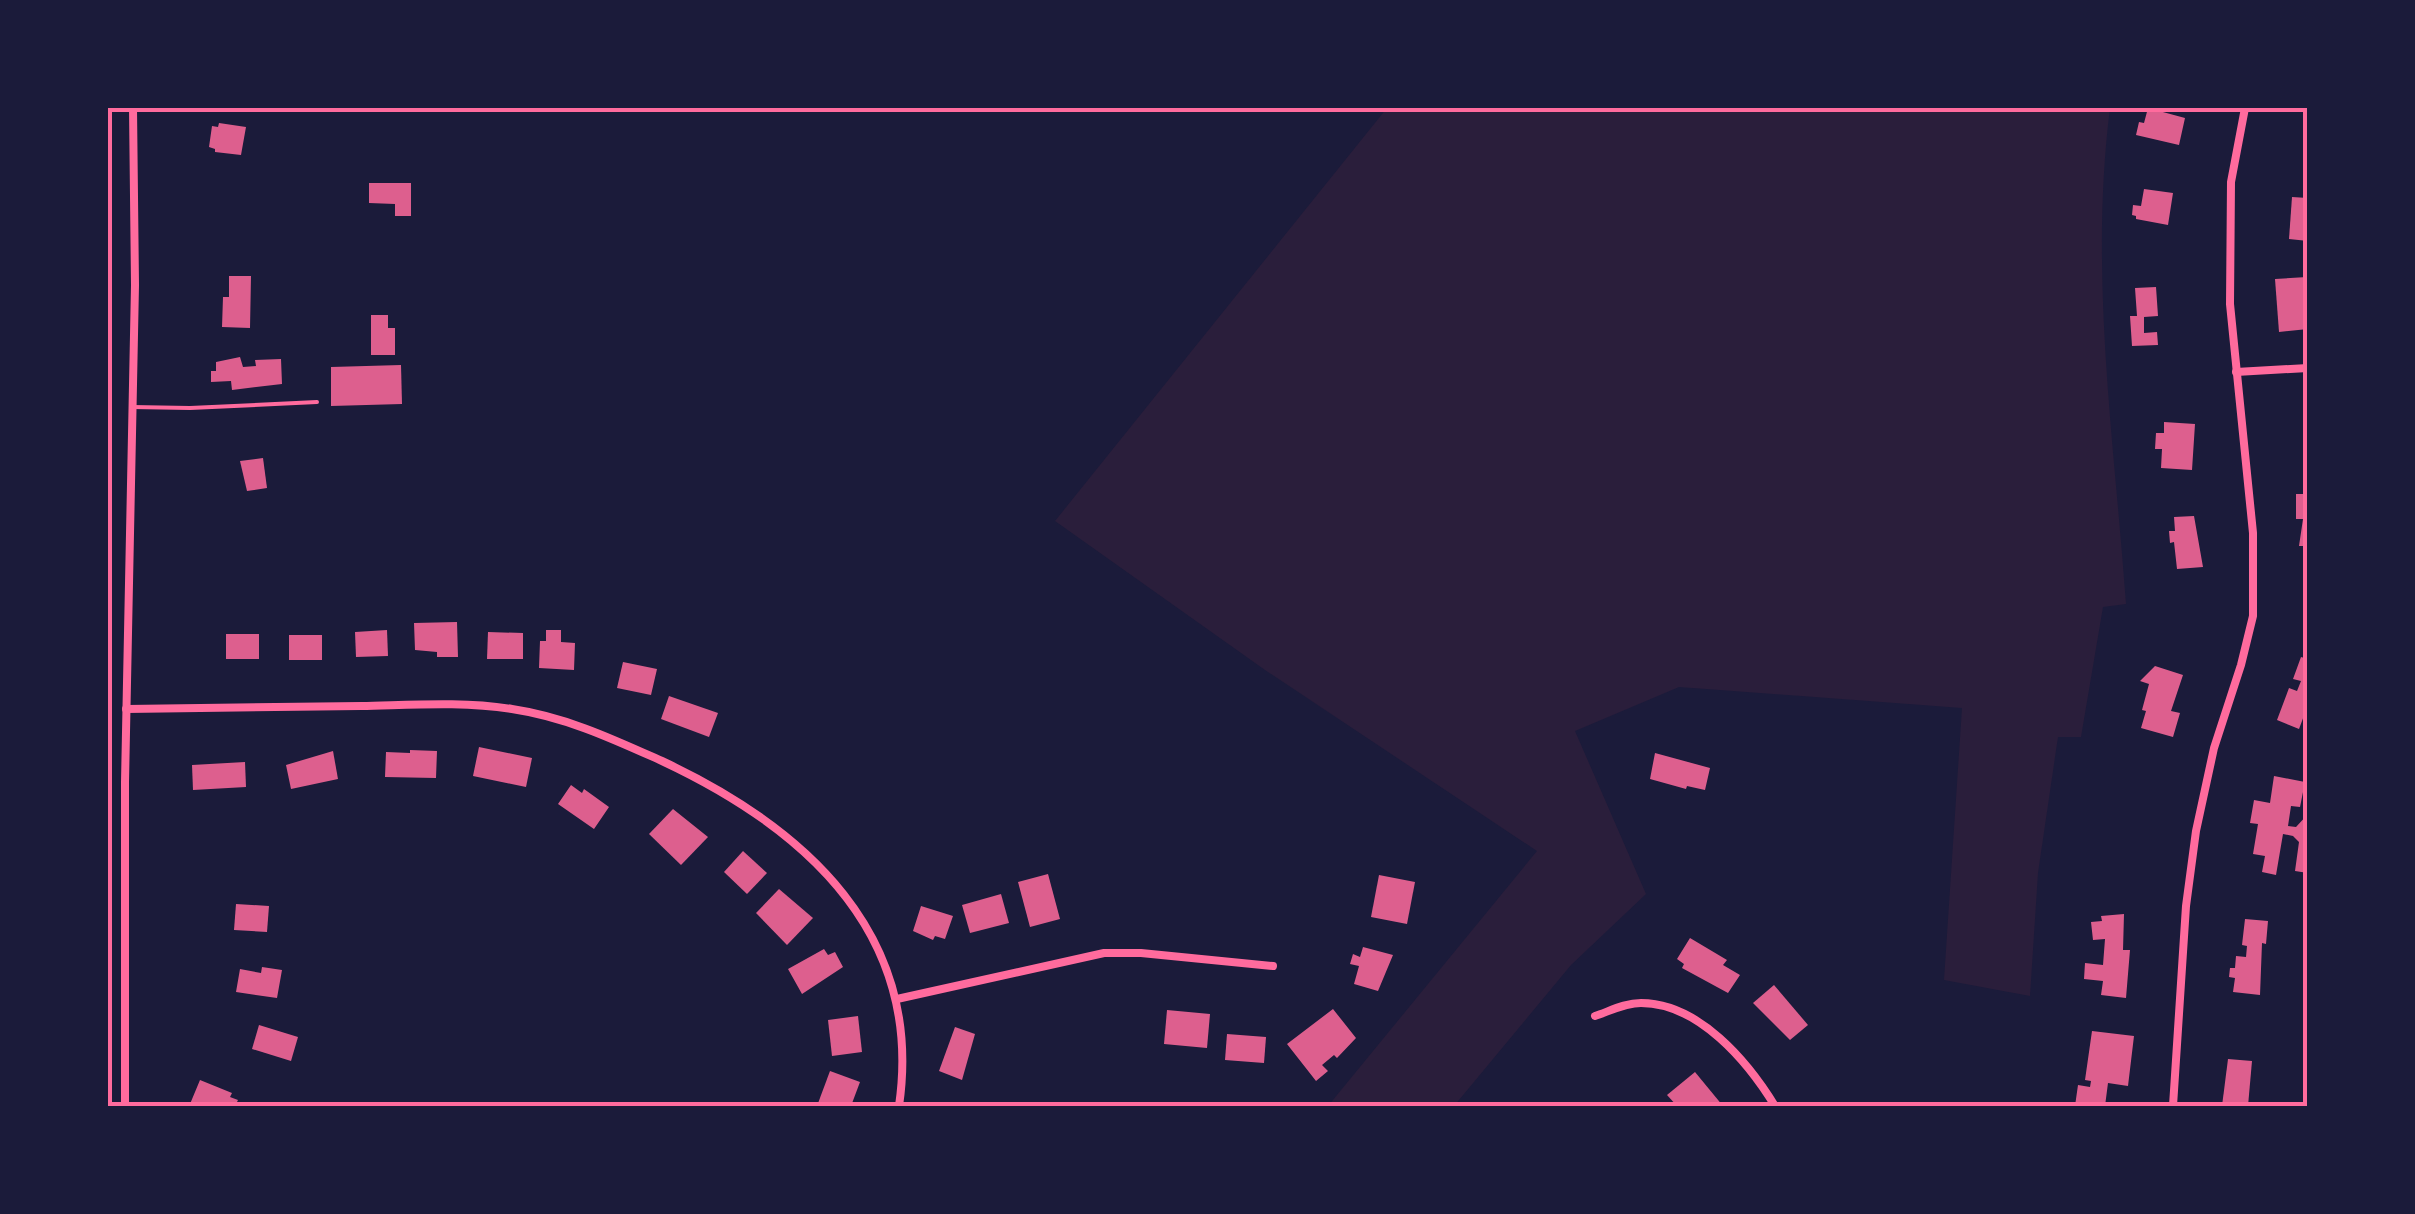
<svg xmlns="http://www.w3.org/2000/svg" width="2415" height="1214" font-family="Cabin,sans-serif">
	<rect width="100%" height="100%" fill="#1b1b3a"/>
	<!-- green -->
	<path fill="#2a1e3b" d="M1387 108H2110C2089 274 2114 438 2126 604L2103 607 2081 737H2058L2038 873 2030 996 1944 980 1962 708 1679 687 1575 731 1646 894 1571 965 1454 1106H1328L1537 851 1265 670 1055 521Z"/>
	<!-- building -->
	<g fill="#dd5f8e">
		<polygon points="2148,108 2185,118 2179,145 2136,135 2139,122 2144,123"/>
		<polygon points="219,123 246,127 241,155 215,152 215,149 209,147 212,126 218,127"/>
		<polygon points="369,183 411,183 411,216 395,216 395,204 369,203"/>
		<polygon points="2144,189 2173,193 2168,225 2136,219 2136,216 2132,215 2133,205 2141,206"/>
		<polygon points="2292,197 2308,198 2308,241 2289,239"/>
		<polygon points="229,276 251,276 250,328 222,327 223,297 229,297"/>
		<polygon points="2307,277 2308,329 2279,332 2275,279"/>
		<polygon points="2156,287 2158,316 2144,317 2144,333 2157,332 2158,345 2132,346 2130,316 2137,316 2135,288"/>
		<polygon points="371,315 388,315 388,328 395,328 395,355 371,355"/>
		<polygon points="240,357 243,367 256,366 255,360 281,359 282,384 232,390 231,381 211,382 211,371 216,371 216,362"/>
		<polygon points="401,365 402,404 331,406 331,367"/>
		<polygon points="2164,422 2195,424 2192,470 2161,468 2162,449 2155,449 2156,433 2164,433"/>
		<polygon points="263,458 267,488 247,491 240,461"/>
		<polygon points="2296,494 2307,494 2308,546 2299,546 2303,519 2296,519"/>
		<polygon points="2194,516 2203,567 2177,569 2174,542 2170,543 2169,531 2175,531 2174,517"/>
		<polygon points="457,622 458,657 437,657 437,652 415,650 414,623"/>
		<polygon points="387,630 388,656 356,657 355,632"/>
		<polygon points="546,630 561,630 561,642 575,643 574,670 539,668 540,641 546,641"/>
		<polygon points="488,632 523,633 523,659 487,659"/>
		<rect x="226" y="634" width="33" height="25"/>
		<rect x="289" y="635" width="33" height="25"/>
		<polygon points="2301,657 2308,659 2308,705 2299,729 2277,720 2289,688 2297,691 2301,681 2293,679"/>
		<polygon points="623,662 657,669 651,695 617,688"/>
		<polygon points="2155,666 2183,675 2171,711 2180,713 2173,737 2141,728 2146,711 2142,710 2149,684 2140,681"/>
		<polygon points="669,696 718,713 709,737 661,719"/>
		<polygon points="479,747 532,758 526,787 473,776"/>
		<polygon points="410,750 437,751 436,778 385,777 386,752 410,753"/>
		<polygon points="333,751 338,779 291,789 286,765"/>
		<polygon points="1655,753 1710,768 1705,790 1687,786 1686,789 1650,779"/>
		<polygon points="245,762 246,787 193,790 192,765"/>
		<polygon points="2274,776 2305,782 2300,807 2291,806 2288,826 2296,827 2308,814 2308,873 2295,871 2299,842 2293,836 2283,834 2276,875 2262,872 2265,856 2253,854 2258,824 2250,823 2254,800 2270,803"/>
		<polygon points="571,785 582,793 584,789 609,807 594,829 558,804"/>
		<polygon points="673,809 708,837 681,865 649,834"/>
		<polygon points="743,851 767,873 747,894 724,872"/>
		<polygon points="1048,874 1060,919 1030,927 1018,882"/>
		<polygon points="1379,875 1415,882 1407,924 1371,917"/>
		<polygon points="779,889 813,918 787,945 756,913"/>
		<polygon points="1001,894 1009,923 970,933 962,905"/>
		<polygon points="236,904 269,906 267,932 234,930"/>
		<polygon points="921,906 953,916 945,939 935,936 933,940 913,931"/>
		<polygon points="2124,914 2123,950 2130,950 2126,998 2101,995 2103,981 2084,979 2085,963 2103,965 2105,939 2093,940 2091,922 2102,921 2101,916"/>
		<polygon points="2245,919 2268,921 2266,944 2262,943 2260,995 2233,992 2235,978 2229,977 2230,968 2235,968 2236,956 2246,957 2247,946 2242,945"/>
		<polygon points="1690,938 1727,960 1723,965 1740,975 1728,993 1682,968 1684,964 1677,959"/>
		<polygon points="1363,947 1393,955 1378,991 1354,984 1359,966 1350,964 1353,954 1360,957"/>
		<polygon points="824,949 828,955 835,952 843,967 802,994 788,969"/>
		<polygon points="262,967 282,970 277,998 236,992 240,969 261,973"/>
		<polygon points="1774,985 1808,1025 1790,1040 1753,1003"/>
		<polygon points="1333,1009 1356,1038 1337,1058 1334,1055 1322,1065 1328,1071 1316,1081 1287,1044"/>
		<polygon points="1167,1010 1210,1014 1207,1048 1164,1044"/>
		<polygon points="858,1016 862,1052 832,1056 828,1020"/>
		<polygon points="259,1025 298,1037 291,1061 252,1049"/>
		<polygon points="955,1027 975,1034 962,1080 939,1071"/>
		<polygon points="2092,1031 2134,1036 2128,1086 2108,1083 2105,1106 2075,1106 2078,1085 2090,1087 2091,1081 2085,1080"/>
		<polygon points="1227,1034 1266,1037 1264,1063 1225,1060"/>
		<polygon points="2228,1059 2252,1061 2248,1106 2222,1106"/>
		<polygon points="830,1071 860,1082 851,1106 817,1106"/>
		<polygon points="1695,1072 1723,1106 1677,1106 1667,1095"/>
		<polygon points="200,1080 232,1093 230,1097 238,1100 235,1106 190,1104"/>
	</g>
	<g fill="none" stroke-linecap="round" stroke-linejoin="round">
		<!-- service -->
		<polyline stroke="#ff6b9d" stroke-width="4" points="132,407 190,408 317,402"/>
		<!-- minor -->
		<g stroke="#ff6b9d" stroke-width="8">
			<polyline points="2236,372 2308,368"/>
			<path d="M126 709C205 708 283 707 361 706 411 705 463 701 512 709 566 717 613 739 662 761 805 828 924 934 899 1106"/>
			<polyline points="897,999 1104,953 1141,953 1273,966"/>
			<path d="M1595 1016C1610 1011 1625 1003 1641 1003 1699 1003 1748 1062 1775 1106"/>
			<polyline points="125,1106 125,782 135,285 133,108"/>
			<polyline points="2173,1106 2186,906 2196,831 2214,748 2241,665 2253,616 2253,533 2230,304 2231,182 2245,108"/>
		</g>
	</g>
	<!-- border -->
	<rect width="2415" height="1214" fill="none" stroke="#1b1b3a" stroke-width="220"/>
	<rect x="110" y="110" width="2195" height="994" fill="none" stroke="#ff6b9d" stroke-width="4"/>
</svg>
